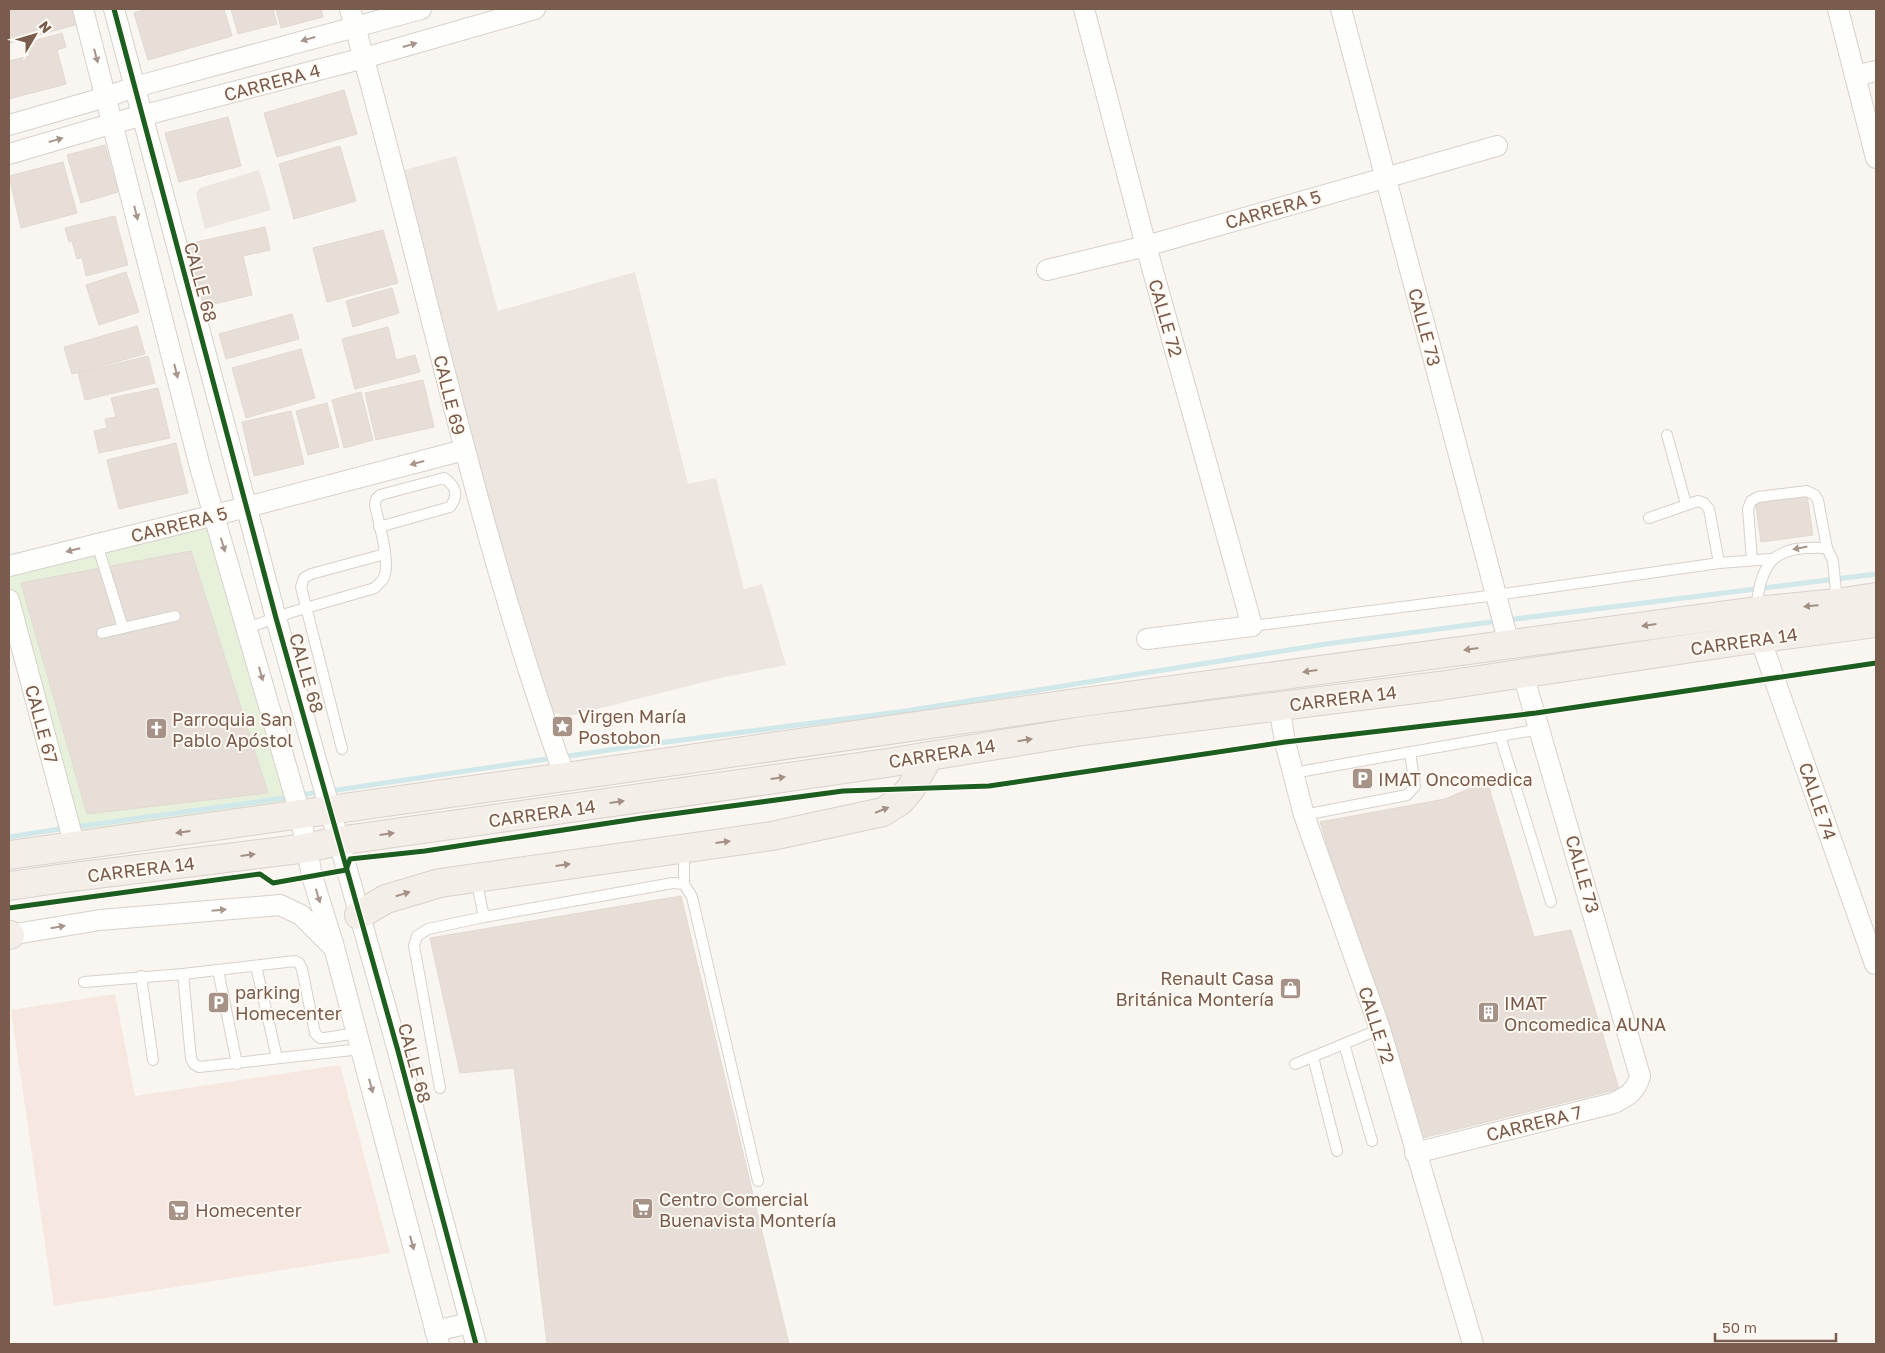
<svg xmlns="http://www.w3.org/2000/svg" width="1885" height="1353" font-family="'Golos Text',sans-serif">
	<rect width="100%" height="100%" fill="#f9f5f0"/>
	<!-- commercial -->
	<polygon fill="#f6e8e1" points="115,994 135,1096 340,1065 390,1253 54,1306 11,1010"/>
	<!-- industrial -->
	<g fill="#ede5e0">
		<polygon points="456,156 498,311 635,272 688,484 716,478 744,589 762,584 786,665 720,678 566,717 539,706 404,170"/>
		<polygon points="259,170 271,210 205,229 196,194 200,188"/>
	</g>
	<!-- green -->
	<polygon fill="#e7f0db" points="214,515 300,814 75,847 9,600 9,566"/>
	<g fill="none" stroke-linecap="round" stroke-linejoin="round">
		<!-- stream -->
		<g stroke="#d0e8ea" stroke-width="5">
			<polyline points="1507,620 1876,574"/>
			<polyline points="562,757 643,745 906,711 1326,644 1499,621"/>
			<polyline points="330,791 554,758"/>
			<polyline points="300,795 321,792"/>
			<polyline points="75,827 292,797"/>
			<polyline points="9,837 66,828"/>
		</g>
	</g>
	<!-- building -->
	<g fill="#e6ded7" stroke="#e2d8d2">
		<polygon points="9,9 75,9 79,24 9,43"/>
		<polygon points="148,9 224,9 232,36 148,60 134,13"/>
		<polygon points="231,9 273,9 277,24 238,34"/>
		<polygon points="276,9 321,9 323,17 281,28"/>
		<polygon points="62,33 66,47 57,50 66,84 9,99 9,61 30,56 26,43"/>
		<polygon points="344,90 357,134 277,157 264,113"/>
		<polygon points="228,117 241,166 179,182 165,133"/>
		<polygon points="105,145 118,192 81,203 67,155"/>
		<polygon points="340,146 356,201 294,219 279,164"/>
		<polygon points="63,162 77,213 21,228 9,176"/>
		<polygon points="115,216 128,265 86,276 82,257 77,259 72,241 69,242 65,228"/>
		<polygon points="265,227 270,250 243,256 252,295 201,307 187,244"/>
		<polygon points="383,230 398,283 327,302 313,248"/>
		<polygon points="126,272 139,312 99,325 86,285"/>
		<polygon points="392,288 399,313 353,327 346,301"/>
		<polygon points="292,314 299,339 226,359 219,334"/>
		<polygon points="137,326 145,354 72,374 64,347"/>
		<polygon points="388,327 396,360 415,355 420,372 355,389 342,339"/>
		<polygon points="301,349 315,398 246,418 232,368"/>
		<polygon points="148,356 155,383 85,400 78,373"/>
		<polygon points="423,380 434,427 376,440 365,393"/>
		<polygon points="158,388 170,438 99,453 94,431 107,428 105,419 116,417 111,398"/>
		<polygon points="361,392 373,440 344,448 332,400"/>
		<polygon points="327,403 339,447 308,455 296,411"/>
		<polygon points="291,411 304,464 254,476 242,422"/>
		<polygon points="176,443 188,493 119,509 107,460"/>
		<polygon points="1807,495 1813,535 1761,542 1755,501"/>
		<polygon points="191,551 268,793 87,814 21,583"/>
		<polygon points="1487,781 1534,937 1571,930 1619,1089 1418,1139 1320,822 1445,799"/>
		<polygon points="681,896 789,1344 547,1344 514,1068 460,1073 430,938"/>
	</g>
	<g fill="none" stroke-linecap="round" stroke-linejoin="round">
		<defs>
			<g id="lane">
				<polyline points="1667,435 1686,504"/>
				<polyline points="1649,518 1698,501 1704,503 1709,509 1719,563"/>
				<polyline points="97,544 123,628 175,616"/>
				<polyline points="1752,560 1748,509 1751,501 1758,497 1807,491 1815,495 1818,500 1827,548"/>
				<path d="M1756 610C1761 559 1775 545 1827 548L1833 561 1837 602"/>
				<polyline points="1252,626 1496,595 1719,563 1771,559"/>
				<path d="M247 628 292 612 375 588C377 585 381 582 383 579 392 565 378 521 375 505L376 499 380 495 444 478C456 486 459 495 450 507L379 527"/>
				<polyline points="102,633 123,628"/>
				<polyline points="1500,736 1551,902"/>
				<polyline points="342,749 301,587 304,578 311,574 385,554"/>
				<polyline points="1293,773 1540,729"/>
				<polyline points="1304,815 1407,795 1415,786 1410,752"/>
				<polyline points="476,879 484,917"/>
				<polyline points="684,884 684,850"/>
				<polyline points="256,966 277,1058"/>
				<polyline points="218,970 237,1064"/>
				<polyline points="183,974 191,1059 194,1064 199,1067 361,1049"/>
				<polyline points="141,976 153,1060"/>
				<polyline points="84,982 183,974 295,961 299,963 302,969 315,1033 320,1038 325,1038 357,1033"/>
				<polyline points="1344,1044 1372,1141"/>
				<polyline points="1313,1057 1337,1151"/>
				<polyline points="1295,1064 1380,1029"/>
				<polyline points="440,1088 414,946 417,936 428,929 484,917 673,883 684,884 692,897 758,1181"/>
			</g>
			<g id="street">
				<polyline points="83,9 200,467 300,814 312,876 334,947 439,1344"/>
				<polyline points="114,9 276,618 398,1051 476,1344"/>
				<path d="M350 9C423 265 474 527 565 777"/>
				<polyline points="1084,9 1146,246 1252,626 1147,639"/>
				<polyline points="1341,9 1509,644"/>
				<polyline points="1838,9 1876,158"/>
				<polyline points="1855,76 1876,71"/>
				<polyline points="9,125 106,97 135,87 421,9"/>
				<polyline points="9,154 114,123 364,58 535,9"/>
				<polyline points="1047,270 1146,246 1497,146"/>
				<polyline points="9,566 247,507 464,450"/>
				<polyline points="9,600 75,847"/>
				<polyline points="1760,638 1875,964"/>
				<polyline points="1279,706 1285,742 1304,815 1380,1029 1473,1344"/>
				<polyline points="9,935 100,920 280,905 301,915 332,946"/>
				<path d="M1415 1153 1614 1103C1628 1096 1636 1091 1640 1076L1523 674"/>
				<polyline points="435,1331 470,1323"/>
			</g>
			<g id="primary">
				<polyline points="9,855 565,777 1076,703 1756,611 1837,603 1876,597"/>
				<polyline points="9,886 57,879 307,848 338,841 887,763 1082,731 1439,686 1739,641 1876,623"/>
				<polyline points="359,915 386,899 440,883 772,836 883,812 900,801 911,788 929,756"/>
				<polyline points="9,935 10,935"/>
			</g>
		</defs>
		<!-- lane casing -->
		<use href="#lane" stroke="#d7d1cb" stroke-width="12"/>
		<!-- street casing -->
		<use href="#street" stroke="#d7d1cb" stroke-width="22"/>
		<!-- primary casing -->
		<use href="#primary" stroke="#dad1cc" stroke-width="30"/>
		<!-- lane -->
		<use href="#lane" stroke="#fefefd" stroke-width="10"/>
		<!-- street -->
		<use href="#street" stroke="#fefefd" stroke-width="20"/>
		<!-- primary -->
		<use href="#primary" stroke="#f3eee8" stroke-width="28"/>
		<defs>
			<g id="cycleway">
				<polyline points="114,9 276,618 398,1051 476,1344"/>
				<polyline points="9,908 260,874 273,883 346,870 350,859 425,851 642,818 843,791 989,786 1285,742 1536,713 1876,663"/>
			</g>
		</defs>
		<!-- cycleway casing -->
		<use href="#cycleway" stroke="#fffaf3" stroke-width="8"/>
		<!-- cycleway -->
		<use href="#cycleway" stroke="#1b5e20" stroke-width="5"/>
	</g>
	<!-- one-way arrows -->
	<defs><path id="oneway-solid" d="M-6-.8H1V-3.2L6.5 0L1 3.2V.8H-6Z" transform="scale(1.25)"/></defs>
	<g fill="#a8958b">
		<use href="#oneway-solid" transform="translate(308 39) rotate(164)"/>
		<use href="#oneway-solid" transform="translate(410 45) rotate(-16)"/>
		<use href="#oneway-solid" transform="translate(96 56) rotate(75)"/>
		<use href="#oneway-solid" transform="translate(56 140) rotate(-16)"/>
		<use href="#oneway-solid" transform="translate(136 213) rotate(76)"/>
		<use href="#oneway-solid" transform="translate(176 371) rotate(76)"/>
		<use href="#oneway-solid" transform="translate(417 463) rotate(165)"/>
		<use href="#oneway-solid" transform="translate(223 545) rotate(73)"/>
		<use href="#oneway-solid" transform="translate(1800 548) rotate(169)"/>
		<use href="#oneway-solid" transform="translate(73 550) rotate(166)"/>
		<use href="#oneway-solid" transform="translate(261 674) rotate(74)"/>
		<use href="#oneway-solid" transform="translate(318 896) rotate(73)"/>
		<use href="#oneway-solid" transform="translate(219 910) rotate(-5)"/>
		<use href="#oneway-solid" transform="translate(58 927) rotate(-10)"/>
		<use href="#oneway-solid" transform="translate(371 1086) rotate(75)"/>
		<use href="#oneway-solid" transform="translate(412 1243) rotate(75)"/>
	</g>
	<g fill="#a48f83">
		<use href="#oneway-solid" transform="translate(1811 606) rotate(175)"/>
		<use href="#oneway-solid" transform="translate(1649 625) rotate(172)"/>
		<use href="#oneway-solid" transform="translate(1471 649) rotate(172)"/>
		<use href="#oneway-solid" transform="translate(1310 671) rotate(172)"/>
		<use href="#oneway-solid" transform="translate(1025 740) rotate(-9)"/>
		<use href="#oneway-solid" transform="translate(778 778) rotate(-8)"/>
		<use href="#oneway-solid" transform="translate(617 802) rotate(-8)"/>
		<use href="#oneway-solid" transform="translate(882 810) rotate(-22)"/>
		<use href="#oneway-solid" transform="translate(183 832) rotate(172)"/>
		<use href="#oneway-solid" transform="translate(387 834) rotate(-8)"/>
		<use href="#oneway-solid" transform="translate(723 842) rotate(-7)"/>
		<use href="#oneway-solid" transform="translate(248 855) rotate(-7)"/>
		<use href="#oneway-solid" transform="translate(563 865) rotate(-8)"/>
		<use href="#oneway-solid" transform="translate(403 894) rotate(-17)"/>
	</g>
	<!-- icons -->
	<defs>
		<symbol id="sight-square" viewBox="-11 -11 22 22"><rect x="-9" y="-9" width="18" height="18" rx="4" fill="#a69286" stroke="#fffaf3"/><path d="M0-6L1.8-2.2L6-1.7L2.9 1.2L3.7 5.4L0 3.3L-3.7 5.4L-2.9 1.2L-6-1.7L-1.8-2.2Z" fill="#fff"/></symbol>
		<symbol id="church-square" viewBox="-11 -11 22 22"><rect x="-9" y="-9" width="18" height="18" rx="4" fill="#a69286" stroke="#fffaf3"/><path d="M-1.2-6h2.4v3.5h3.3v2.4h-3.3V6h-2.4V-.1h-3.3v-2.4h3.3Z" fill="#fff"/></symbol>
		<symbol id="parking-square" viewBox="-11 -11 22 22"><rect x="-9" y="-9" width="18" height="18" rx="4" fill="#a69286" stroke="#fffaf3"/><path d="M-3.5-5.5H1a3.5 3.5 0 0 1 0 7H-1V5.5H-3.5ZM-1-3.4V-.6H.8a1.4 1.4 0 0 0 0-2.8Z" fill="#fff"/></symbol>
		<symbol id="shop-square" viewBox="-11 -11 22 22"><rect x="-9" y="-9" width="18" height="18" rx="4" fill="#a69286" stroke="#fffaf3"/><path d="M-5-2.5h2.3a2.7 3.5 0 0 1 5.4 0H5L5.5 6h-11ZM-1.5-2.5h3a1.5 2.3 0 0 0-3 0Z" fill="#fff"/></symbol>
		<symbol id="building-square" viewBox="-11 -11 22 22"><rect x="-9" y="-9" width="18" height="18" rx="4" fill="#a69286" stroke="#fffaf3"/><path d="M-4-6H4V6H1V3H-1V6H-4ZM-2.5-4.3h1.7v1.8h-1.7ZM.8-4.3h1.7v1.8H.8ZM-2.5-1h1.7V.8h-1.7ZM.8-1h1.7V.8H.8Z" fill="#fff"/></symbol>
		<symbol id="supermarket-square" viewBox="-11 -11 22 22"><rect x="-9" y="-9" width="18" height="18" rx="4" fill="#a69286" stroke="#fffaf3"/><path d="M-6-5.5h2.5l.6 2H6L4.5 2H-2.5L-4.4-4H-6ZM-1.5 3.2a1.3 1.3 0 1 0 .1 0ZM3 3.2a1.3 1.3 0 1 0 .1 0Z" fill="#fff"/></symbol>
	</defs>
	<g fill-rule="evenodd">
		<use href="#sight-square" x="550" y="714" width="25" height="25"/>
		<use href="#church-square" x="144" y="716" width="25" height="25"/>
		<use href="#parking-square" x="1350" y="766" width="25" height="25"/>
		<use href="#shop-square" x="1278" y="976" width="25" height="25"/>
		<use href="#parking-square" x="206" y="990" width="25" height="25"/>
		<use href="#building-square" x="1476" y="1000" width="25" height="25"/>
		<use href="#supermarket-square" x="630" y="1196" width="25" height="25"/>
		<use href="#supermarket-square" x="166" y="1198" width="25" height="25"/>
	</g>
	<g text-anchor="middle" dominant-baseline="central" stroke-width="4" stroke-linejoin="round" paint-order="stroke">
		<!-- street labels -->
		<g font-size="18" fill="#7a5c4d" stroke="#fffaf3">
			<text transform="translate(272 82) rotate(-15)">CARRERA 4</text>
			<text transform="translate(1273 209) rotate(-16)">CARRERA 5</text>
			<text transform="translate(201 282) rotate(75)">CALLE 68</text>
			<text transform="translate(1166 318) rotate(74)">CALLE 72</text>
			<text transform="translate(1425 327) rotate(75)">CALLE 73</text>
			<text transform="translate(450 395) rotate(76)">CALLE 69</text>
			<text transform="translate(179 524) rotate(-14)">CARRERA 5</text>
			<text transform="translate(1744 641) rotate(-8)">CARRERA 14</text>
			<text transform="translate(307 673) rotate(74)">CALLE 68</text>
			<text transform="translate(1343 698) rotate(-7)">CARRERA 14</text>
			<text transform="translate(42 724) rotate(75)">CALLE 67</text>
			<text transform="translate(942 753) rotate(-9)">CARRERA 14</text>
			<text transform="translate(1818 801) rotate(71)">CALLE 74</text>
			<text transform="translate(542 813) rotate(-8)">CARRERA 14</text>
			<text transform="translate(141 869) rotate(-7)">CARRERA 14</text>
			<text transform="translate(1583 874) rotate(74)">CALLE 73</text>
			<text transform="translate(1377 1025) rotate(72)">CALLE 72</text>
			<text transform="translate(415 1063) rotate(75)">CALLE 68</text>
			<text transform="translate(1534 1123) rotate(-14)">CARRERA 7</text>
		</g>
		<!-- poi labels -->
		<g font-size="18" fill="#7a5c4d" stroke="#fffaf3" text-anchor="start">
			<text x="578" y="716">Virgen María<tspan x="578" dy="21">Postobon</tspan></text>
			<text x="172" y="719">Parroquia San<tspan x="172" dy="21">Pablo Apóstol</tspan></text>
			<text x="1378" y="779">IMAT Oncomedica</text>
			<text x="1274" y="978" text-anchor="end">Renault Casa<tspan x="1274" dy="21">Británica Montería</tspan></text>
			<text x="235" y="992">parking<tspan x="235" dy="21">Homecenter</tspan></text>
			<text x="1504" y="1003">IMAT<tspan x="1504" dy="21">Oncomedica AUNA</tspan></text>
			<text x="659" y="1199">Centro Comercial<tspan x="659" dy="21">Buenavista Montería</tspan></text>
			<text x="195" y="1210">Homecenter</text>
		</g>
	</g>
	<!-- border -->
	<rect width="1885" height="1353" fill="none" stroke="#7a5c4d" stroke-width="20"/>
	<!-- north arrow -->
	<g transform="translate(35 35) rotate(52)" stroke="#fffaf3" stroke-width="4" paint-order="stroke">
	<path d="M0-4L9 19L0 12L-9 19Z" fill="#7a5c4d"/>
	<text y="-8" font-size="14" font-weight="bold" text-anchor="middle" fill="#7a5c4d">N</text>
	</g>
	<!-- scale -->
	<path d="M1715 1333v8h121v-8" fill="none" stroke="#7a5c4d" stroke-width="2.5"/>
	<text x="1722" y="1333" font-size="15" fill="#7a5c4d" stroke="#fffaf3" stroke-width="4" paint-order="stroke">50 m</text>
</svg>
